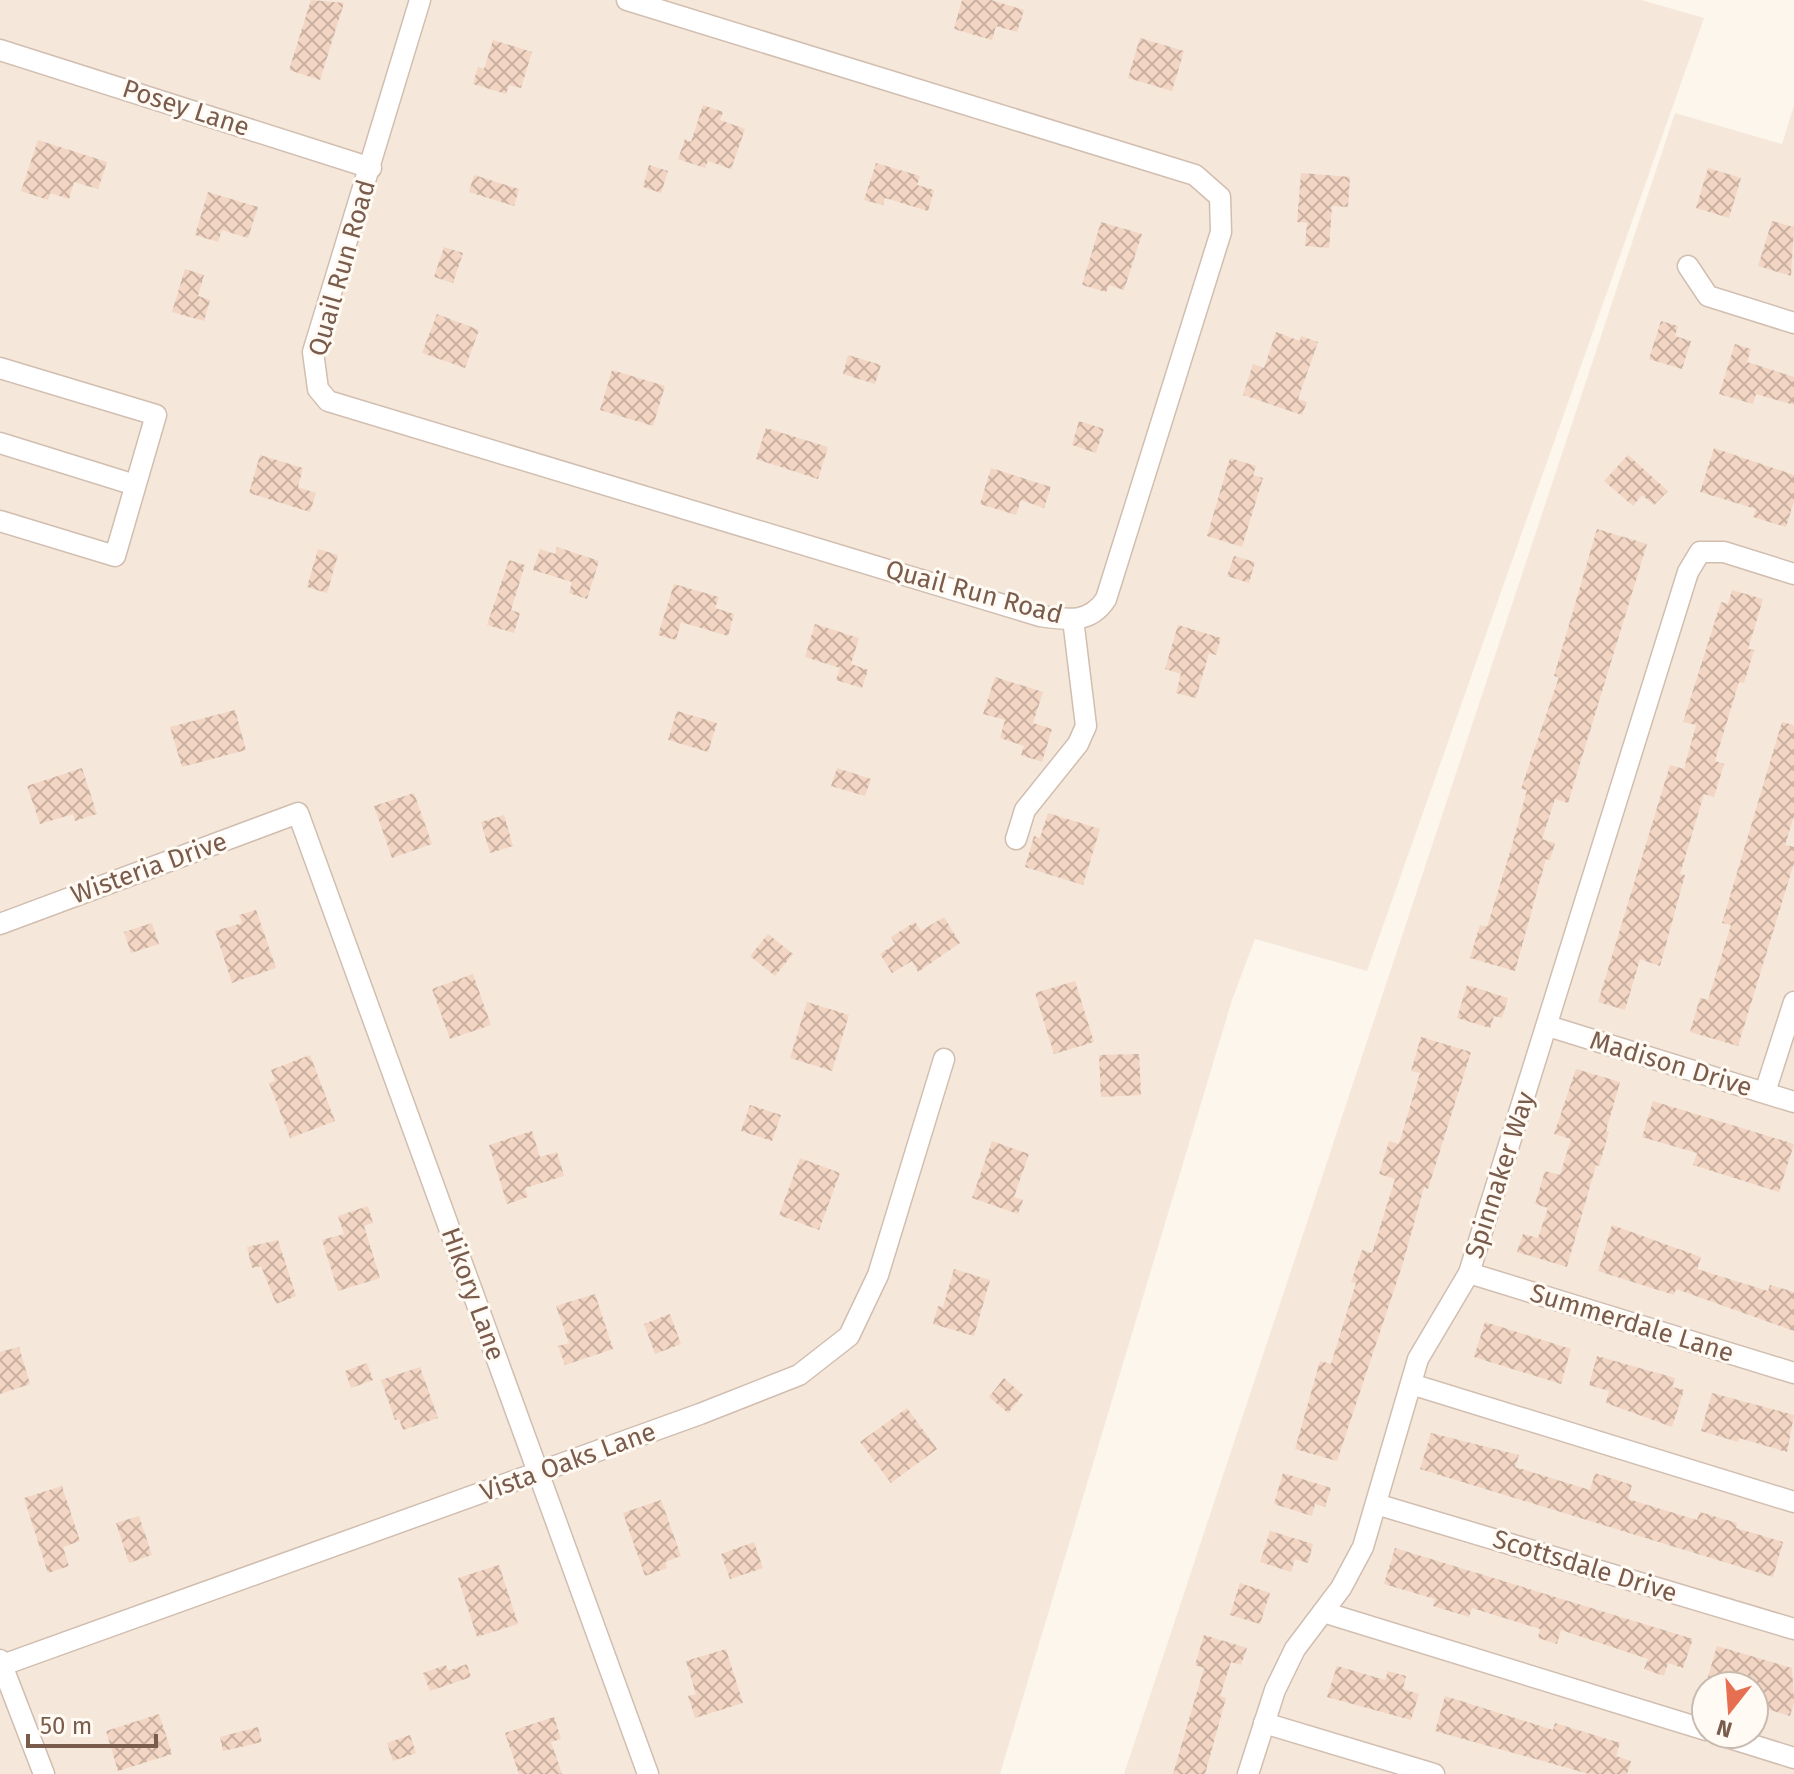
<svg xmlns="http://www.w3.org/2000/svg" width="1794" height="1774" font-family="'Fira Sans',sans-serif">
	<defs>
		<pattern id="building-cross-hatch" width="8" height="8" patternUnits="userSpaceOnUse" patternTransform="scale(2)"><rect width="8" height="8" fill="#f3d5c3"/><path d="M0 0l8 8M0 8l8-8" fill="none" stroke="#cab0a1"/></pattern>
	</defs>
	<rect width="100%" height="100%" fill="#fdf6ec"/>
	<!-- residential -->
	<g fill="#f5e8da" fill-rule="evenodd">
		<polygon points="0,0 1641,0 1704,18 1367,971 1255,939 1232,1000 1000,1774 0,1774"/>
		<path d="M1794 105V1774H1124L1675 113 1782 144ZM1706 1686H1754V1734H1706Z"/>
	</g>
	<!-- building -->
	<g fill="url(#building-cross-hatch)">
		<polygon points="311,0 344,3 320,80 289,70"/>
		<polygon points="962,0 991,0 1024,10 1017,32 996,26 992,40 954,29"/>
		<polygon points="1140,38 1184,51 1172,91 1128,78"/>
		<polygon points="493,40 532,52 521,88 509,85 506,94 473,84 478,67 484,69"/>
		<polygon points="703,105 723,112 720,120 745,129 731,169 708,161 705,168 678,159 685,139 691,142"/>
		<polygon points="38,140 107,162 98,189 74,182 69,199 50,193 48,200 21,191"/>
		<polygon points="876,163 920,176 917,185 934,190 928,211 885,198 883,205 864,200"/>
		<polygon points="649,165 668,171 661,193 643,187"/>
		<polygon points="1708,168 1741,178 1729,218 1696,208"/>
		<polygon points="1301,173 1350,177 1348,207 1332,206 1329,248 1305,246 1307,223 1297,222"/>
		<polygon points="474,175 519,189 514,206 469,192"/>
		<polygon points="208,192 258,207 248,238 222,230 218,242 195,235"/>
		<polygon points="1772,221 1794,227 1791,276 1758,266"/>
		<polygon points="1101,222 1142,234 1124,290 1109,285 1106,292 1082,285"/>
		<polygon points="444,247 463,253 453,283 434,277"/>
		<polygon points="185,269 204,275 198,296 210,300 204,321 172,312"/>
		<polygon points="437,314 479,330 465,368 422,353"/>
		<polygon points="1661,321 1678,326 1675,336 1691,341 1682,369 1649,359"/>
		<polygon points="1276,332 1300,341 1301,336 1318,342 1298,399 1307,402 1302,415 1243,395 1253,364 1264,368"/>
		<polygon points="1735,344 1751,349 1747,362 1794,377 1794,405 1756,394 1753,404 1719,394"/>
		<polygon points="848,355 881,365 875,384 843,374"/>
		<polygon points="612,370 665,386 653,426 600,410"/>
		<polygon points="1079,421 1104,429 1096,453 1072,445"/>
		<polygon points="766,428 828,447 818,479 756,459"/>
		<polygon points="1714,448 1794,475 1794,501 1786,527 1753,517 1756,509 1700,492"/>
		<polygon points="260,455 303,468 298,487 316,493 310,512 249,493"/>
		<polygon points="1628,455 1668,491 1654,505 1642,495 1633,506 1604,481"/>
		<polygon points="1230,458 1256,466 1253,475 1263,478 1242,547 1207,536"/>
		<polygon points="991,468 1051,487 1044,508 1021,500 1016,515 980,504"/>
		<polygon points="1597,529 1647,544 1568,803 1555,799 1542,839 1555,843 1550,860 1546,859 1515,971 1470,958 1480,925 1487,927 1511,849 1527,790 1521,789 1559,677 1554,676"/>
		<polygon points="557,547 599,561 587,599 569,593 572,582 533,570 540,549 555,554"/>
		<polygon points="318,549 338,555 327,593 307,587"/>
		<polygon points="1234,556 1255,562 1249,583 1227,576"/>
		<polygon points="509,560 525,565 511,610 520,613 514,633 487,625"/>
		<polygon points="674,584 719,597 715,608 734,614 728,636 681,622 676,640 658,635"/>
		<polygon points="1732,590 1763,599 1748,649 1754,650 1744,683 1739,682 1715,761 1724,764 1714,797 1704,794 1680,874 1685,875 1660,966 1640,959 1625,1010 1598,1002 1670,765 1684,769 1696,725 1683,722 1721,602 1728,604"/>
		<polygon points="815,624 859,638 851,664 868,670 862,688 836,680 840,668 805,657"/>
		<polygon points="1178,625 1221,638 1216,655 1209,653 1196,698 1176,693 1181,674 1165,669"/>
		<polygon points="995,677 1043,692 1033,723 1052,729 1042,762 1021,755 1024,746 1000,738 1005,720 983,714"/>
		<polygon points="235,710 246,750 182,767 170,727"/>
		<polygon points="677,711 717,723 708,752 668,740"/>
		<polygon points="1782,722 1794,725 1794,816 1785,845 1794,847 1794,863 1738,1046 1690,1032 1700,998 1708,1000 1731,925 1722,923"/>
		<polygon points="82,768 97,814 75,821 73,814 40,824 27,786"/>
		<polygon points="837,768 871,779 865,796 831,786"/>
		<polygon points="414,793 432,844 392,858 374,806"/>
		<polygon points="1048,813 1100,829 1083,885 1025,867 1034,836 1040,838"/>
		<polygon points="504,815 513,846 490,853 481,822"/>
		<polygon points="256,910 276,968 232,983 215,931 242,923 239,915"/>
		<polygon points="944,917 960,943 918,972 912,961 892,973 880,954 895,944 891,937 915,922 921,931"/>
		<polygon points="152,923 159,944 131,953 124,932"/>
		<polygon points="768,934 793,954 775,976 750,956"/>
		<polygon points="473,974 491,1025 450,1039 432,989"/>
		<polygon points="1075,981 1094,1042 1054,1054 1035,993"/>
		<polygon points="1467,985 1508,998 1502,1018 1494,1016 1490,1028 1457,1018"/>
		<polygon points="807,1002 849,1015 832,1071 790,1058"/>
		<polygon points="1421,1037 1471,1052 1428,1189 1424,1187 1403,1263 1337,1461 1295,1449 1320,1361 1331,1364 1356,1283 1351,1282 1362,1250 1372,1253 1395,1179 1379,1174 1389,1141 1399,1144 1420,1073 1411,1071"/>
		<polygon points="1139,1054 1141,1095 1101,1097 1099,1055"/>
		<polygon points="310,1055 335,1121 290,1138 269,1083 275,1081 271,1070"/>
		<polygon points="1576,1069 1620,1082 1606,1131 1609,1132 1599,1166 1596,1165 1567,1267 1517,1252 1523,1234 1538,1238 1548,1208 1535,1204 1545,1171 1560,1175 1571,1139 1554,1134"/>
		<polygon points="1653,1101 1794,1144 1779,1192 1693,1165 1697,1153 1642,1137"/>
		<polygon points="750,1105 781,1115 772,1141 741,1131"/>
		<polygon points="532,1131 540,1157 557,1152 564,1176 525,1188 528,1197 507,1204 489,1145"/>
		<polygon points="992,1141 1029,1154 1014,1197 1023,1200 1018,1214 972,1198"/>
		<polygon points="800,1158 840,1173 819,1230 779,1215"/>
		<polygon points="368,1206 373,1223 364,1226 380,1278 338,1291 322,1240 344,1234 338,1216"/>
		<polygon points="1612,1225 1701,1257 1697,1269 1768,1291 1770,1285 1794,1292 1794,1331 1676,1289 1674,1295 1598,1271"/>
		<polygon points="278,1240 296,1296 276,1304 261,1266 252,1268 247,1247"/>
		<polygon points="954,1269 990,1280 974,1336 933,1324 938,1306 943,1307"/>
		<polygon points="595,1294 613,1349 565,1365 558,1346 569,1343 556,1306"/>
		<polygon points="670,1314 681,1344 655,1354 644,1324"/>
		<polygon points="1485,1322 1571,1349 1561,1384 1474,1357"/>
		<polygon points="19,1347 30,1384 0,1394 0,1352"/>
		<polygon points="1597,1356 1675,1378 1672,1387 1684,1390 1672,1427 1606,1403 1609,1391 1589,1385"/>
		<polygon points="367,1363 373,1380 351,1388 345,1371"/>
		<polygon points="420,1367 438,1418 403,1430 399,1419 395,1420 381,1380"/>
		<polygon points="1004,1378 1023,1395 1008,1413 989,1397"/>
		<polygon points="1712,1393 1794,1415 1787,1452 1739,1438 1738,1442 1701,1431"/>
		<polygon points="907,1408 937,1449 891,1483 860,1442"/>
		<polygon points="1431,1433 1519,1455 1515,1467 1590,1490 1595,1473 1632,1485 1628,1499 1697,1520 1700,1512 1737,1523 1736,1528 1783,1542 1773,1577 1420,1469"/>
		<polygon points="1283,1473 1331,1488 1325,1507 1315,1504 1312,1516 1274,1504"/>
		<polygon points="62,1486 80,1541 63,1547 69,1566 48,1573 24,1498"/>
		<polygon points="661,1500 681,1556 665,1562 667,1568 645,1576 623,1513"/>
		<polygon points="139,1516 152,1555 129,1563 116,1523"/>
		<polygon points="1270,1531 1313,1544 1308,1563 1295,1559 1291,1572 1260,1562"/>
		<polygon points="754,1542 763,1568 730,1579 721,1554"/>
		<polygon points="1395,1548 1693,1639 1683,1668 1668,1663 1664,1676 1644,1669 1648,1659 1561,1630 1557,1644 1538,1638 1540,1629 1472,1608 1469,1617 1433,1606 1435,1599 1384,1584"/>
		<polygon points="499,1565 518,1624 477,1637 458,1578"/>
		<polygon points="1240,1583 1270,1593 1260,1624 1230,1615"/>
		<polygon points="1204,1635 1247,1648 1241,1665 1231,1662 1220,1696 1226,1698 1205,1774 1173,1774 1204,1668 1195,1665"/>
		<polygon points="1717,1646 1792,1668 1794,1702 1790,1716 1754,1705 1754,1686 1727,1686 1707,1680"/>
		<polygon points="726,1649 743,1703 695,1718 688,1696 696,1694 686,1661"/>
		<polygon points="467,1664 471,1677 430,1691 423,1673 446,1665 448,1671"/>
		<polygon points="1337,1666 1385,1680 1388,1671 1406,1676 1403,1689 1419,1694 1411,1720 1327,1697"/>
		<polygon points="1445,1696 1553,1730 1555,1723 1620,1743 1616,1756 1631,1761 1627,1774 1589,1774 1435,1731"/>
		<polygon points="159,1714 172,1754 118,1771 106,1731"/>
		<polygon points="554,1717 561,1739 551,1742 562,1774 519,1774 505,1733"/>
		<polygon points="258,1727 262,1742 223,1751 220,1737"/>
		<polygon points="410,1735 416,1753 393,1761 387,1743"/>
	</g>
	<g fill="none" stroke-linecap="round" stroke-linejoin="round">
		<defs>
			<g id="minor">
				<path d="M420 0 313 352 318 389 328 401 1040 616C1067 620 1090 624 1106 599L1221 232 1220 197 1195 175 627 0"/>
				<polyline points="0,50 371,168"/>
				<polyline points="1688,266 1708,296 1794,323"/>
				<polyline points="0,368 156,415 115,556 0,521"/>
				<polyline points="0,443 135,485"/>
				<polyline points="1016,839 1025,810 1078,744 1086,726 1073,619"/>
				<polyline points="0,924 298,813 648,1774"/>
				<polyline points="1548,1026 1794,1102"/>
				<polyline points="1765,1092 1794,1002"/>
				<polyline points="1469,1273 1794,1373"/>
				<polyline points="1411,1384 1794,1502"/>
				<polyline points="1376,1504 1794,1629"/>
				<polyline points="1323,1612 1706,1730"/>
				<polyline points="0,1660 44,1774"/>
				<polyline points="0,1666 700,1414 799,1375 849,1336 878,1275 944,1059"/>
				<polyline points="1264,1723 1434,1774"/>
				<polyline points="1717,1734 1794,1758"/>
				<polyline points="1248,1774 1275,1690 1295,1649 1341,1588 1363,1547 1418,1359 1469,1273 1688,572 1700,552 1724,552 1794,574"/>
			</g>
		</defs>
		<!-- minor casing -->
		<use href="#minor" stroke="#d1beb0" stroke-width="23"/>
		<!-- minor -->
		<use href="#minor" stroke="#fff" stroke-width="20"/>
	</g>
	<g text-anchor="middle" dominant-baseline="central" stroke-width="6" stroke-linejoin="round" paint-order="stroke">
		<!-- street labels -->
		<g font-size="26" fill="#7a5c4d" stroke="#fffaf3">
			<text transform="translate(186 108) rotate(18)">Posey Lane</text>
			<text transform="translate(342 268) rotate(-74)">Quail Run Road</text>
			<text transform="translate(974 592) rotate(15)">Quail Run Road</text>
			<text transform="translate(149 868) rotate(-20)">Wisteria Drive</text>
			<text transform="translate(1671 1064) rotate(17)">Madison Drive</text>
			<text transform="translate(1500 1175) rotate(-72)">Spinnaker Way</text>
			<text transform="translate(473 1294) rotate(70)">Hikory Lane</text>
			<text transform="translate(1632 1323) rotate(17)">Summerdale Lane</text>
			<text transform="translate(568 1462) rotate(-20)">Vista Oaks Lane</text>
			<text transform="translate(1585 1566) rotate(17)">Scottsdale Drive</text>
		</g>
	</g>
	<!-- north arrow -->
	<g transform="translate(1730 1710) rotate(197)"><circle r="38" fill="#fffaf3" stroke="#cabbb1" stroke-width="2"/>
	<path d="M0-6L14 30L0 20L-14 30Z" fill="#e76f51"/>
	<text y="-12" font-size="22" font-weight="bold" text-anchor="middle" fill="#7a5c4d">N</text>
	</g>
	<!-- scale -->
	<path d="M28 1734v12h128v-12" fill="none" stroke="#7a5c4d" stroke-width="4"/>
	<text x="40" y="1734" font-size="24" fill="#7a5c4d" stroke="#fffaf3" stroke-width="6" paint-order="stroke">50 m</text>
</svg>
